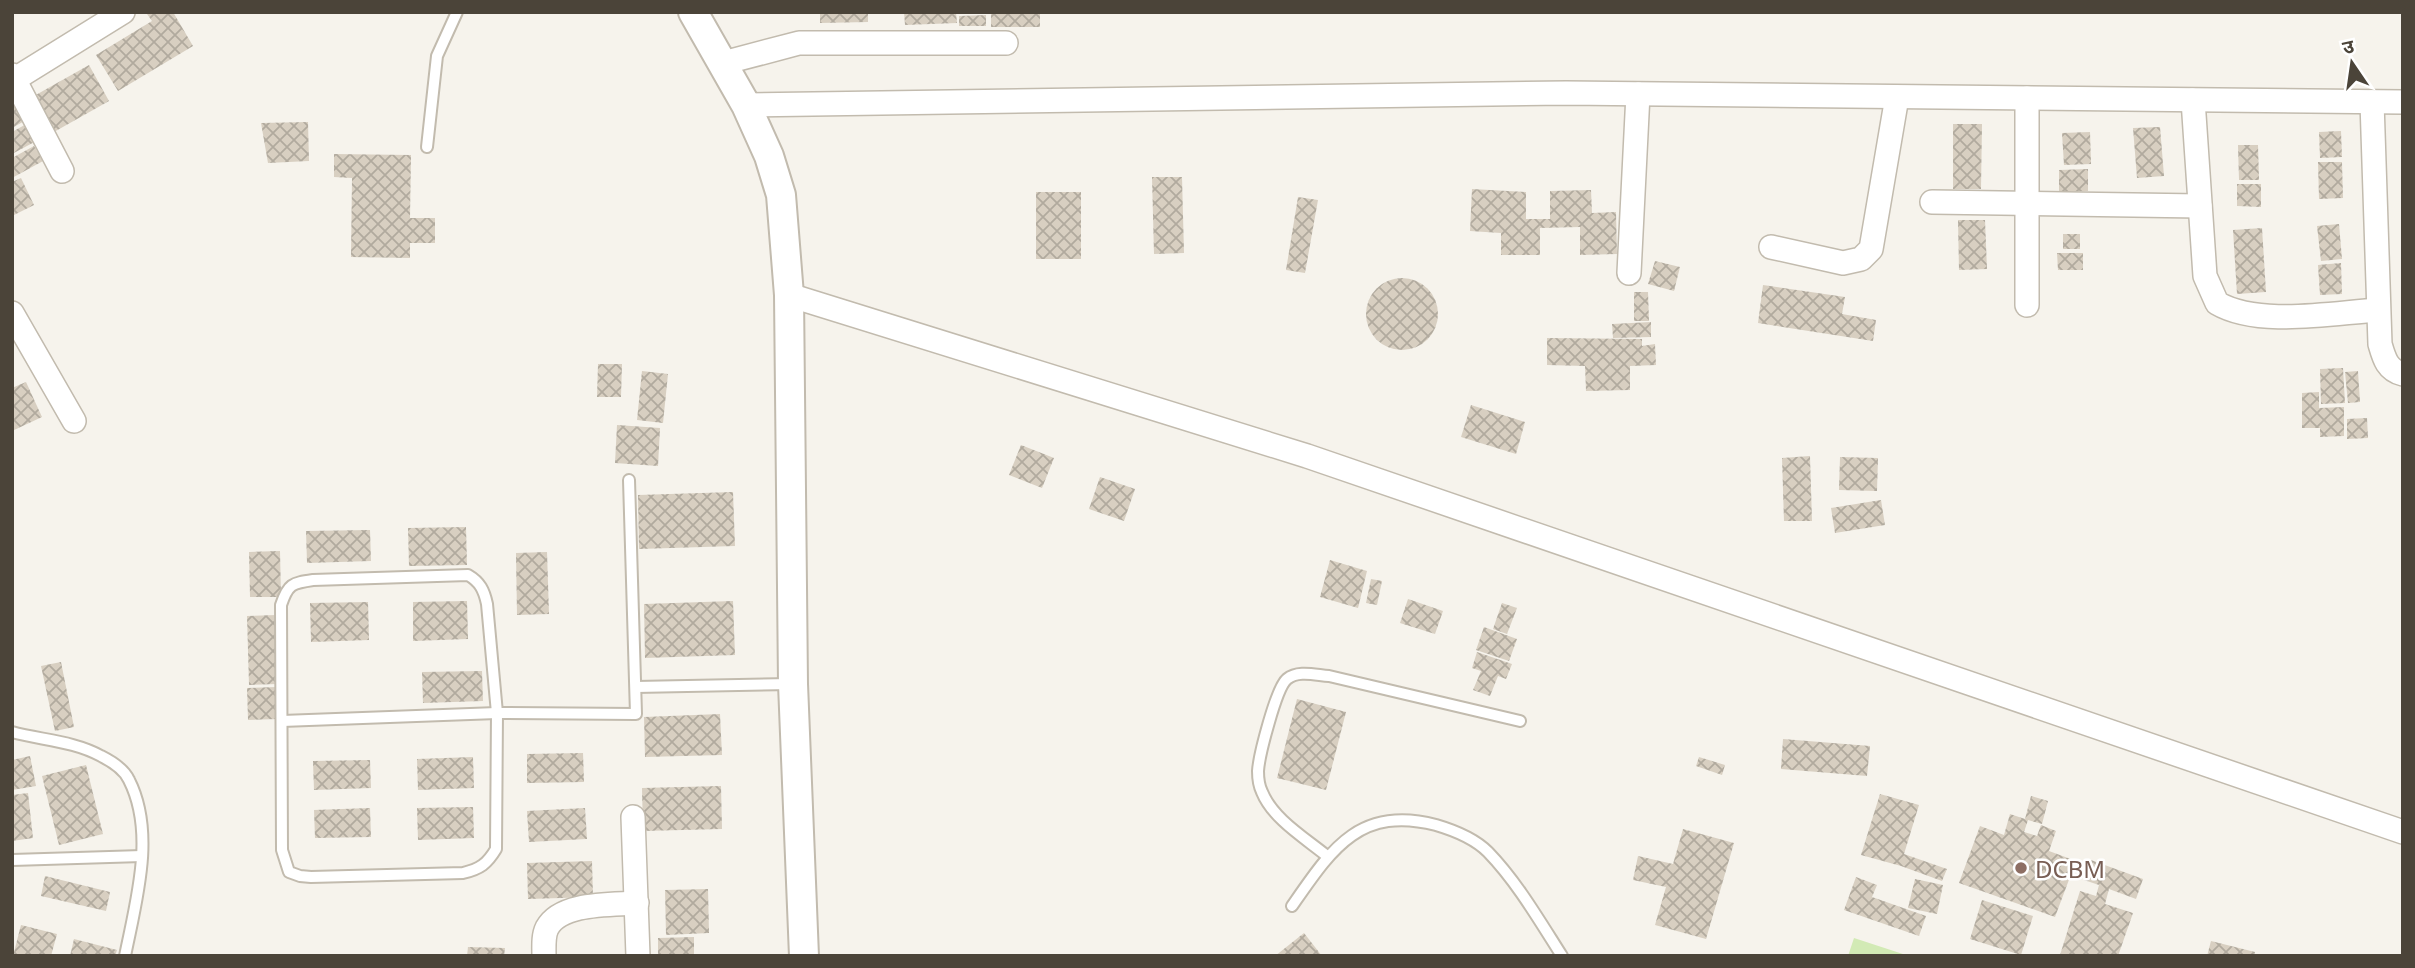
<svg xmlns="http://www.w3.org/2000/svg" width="2415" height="968" font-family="'Noto Sans','Noto Sans Devanagari',sans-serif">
	<defs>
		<pattern id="building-cross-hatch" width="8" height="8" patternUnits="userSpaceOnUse" patternTransform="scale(1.75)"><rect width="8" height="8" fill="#d8cfc1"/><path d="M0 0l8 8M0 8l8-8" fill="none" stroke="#b1aa9e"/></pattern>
	</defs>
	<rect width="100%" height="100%" fill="#f6f3ec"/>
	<!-- grass -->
	<polygon fill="#d2eab5" points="1854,938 1909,956 1848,956"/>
	<!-- building -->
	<g fill="url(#building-cross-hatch)">
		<polygon points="150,12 173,12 193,46 118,91 96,55 152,21 147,14"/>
		<polygon points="820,12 868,12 868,22 820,23"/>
		<polygon points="904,12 956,12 957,23 905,25"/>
		<rect x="991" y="12" width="49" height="15"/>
		<polygon points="986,15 986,26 959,26 959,16"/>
		<polygon points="89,65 109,101 54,132 34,96"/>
		<polygon points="19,102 28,119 12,128 12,106"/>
		<polygon points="30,122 40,139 12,154 12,132"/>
		<polygon points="308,122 309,161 268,163 261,123"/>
		<polygon points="1953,124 1982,124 1981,189 1953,189"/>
		<polygon points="2160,127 2164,176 2137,178 2133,128"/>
		<polygon points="2341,131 2342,157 2320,158 2319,132"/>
		<polygon points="2090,132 2091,164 2064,165 2062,133"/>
		<polygon points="2238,145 2258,145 2259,180 2239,180"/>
		<polygon points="34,146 43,161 12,178 12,158"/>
		<polygon points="334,154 411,155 410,218 435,218 435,243 410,243 410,258 351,257 352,178 334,177"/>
		<polygon points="2318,162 2342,162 2343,198 2319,199"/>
		<polygon points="2088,169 2088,191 2059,192 2059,170"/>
		<polygon points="1152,177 1182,177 1184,253 1154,254"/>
		<polygon points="21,178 34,205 12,216 12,182"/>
		<polygon points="2237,184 2261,184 2261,207 2237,206"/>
		<polygon points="1472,189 1526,192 1526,219 1550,219 1550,191 1591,190 1592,213 1616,212 1617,254 1580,255 1580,227 1540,228 1540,255 1501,255 1501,233 1470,231"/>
		<rect x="1036" y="192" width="45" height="67"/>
		<polygon points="1298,197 1318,200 1305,273 1286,270"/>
		<polygon points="1958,220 1985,220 1987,269 1959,270"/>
		<polygon points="2339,224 2342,259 2321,261 2317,226"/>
		<polygon points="2262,228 2266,292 2237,294 2233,230"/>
		<rect x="2063" y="234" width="17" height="15"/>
		<polygon points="2057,253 2083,253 2083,270 2058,270"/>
		<polygon points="1655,261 1680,267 1674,291 1648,284"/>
		<polygon points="2341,263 2342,294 2320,295 2318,265"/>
		<circle cx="1402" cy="314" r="36"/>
		<polygon points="1763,285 1845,297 1842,314 1876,320 1873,341 1758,323"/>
		<polygon points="1634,292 1648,292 1649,321 1634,321"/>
		<polygon points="1651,322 1651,337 1613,338 1612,324"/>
		<polygon points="1547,338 1642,339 1642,346 1655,344 1656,365 1630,366 1630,390 1586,391 1585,366 1547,365"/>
		<polygon points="598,364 622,364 621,397 597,397"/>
		<polygon points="2343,368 2345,403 2321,404 2320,369"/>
		<polygon points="642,371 668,374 663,423 637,420"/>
		<polygon points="2358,371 2360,402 2348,403 2345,372"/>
		<polygon points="26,382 42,417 12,431 12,388"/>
		<polygon points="2319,392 2319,408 2344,407 2344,436 2320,437 2320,428 2302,428 2302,393"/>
		<polygon points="1471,405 1525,422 1516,454 1461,437"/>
		<polygon points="2367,418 2368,438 2347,439 2347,419"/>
		<polygon points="617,425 660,428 658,466 615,463"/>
		<polygon points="1021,445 1054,458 1042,488 1009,475"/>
		<polygon points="1810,456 1812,521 1784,521 1782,458"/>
		<polygon points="1840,457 1878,458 1877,491 1839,490"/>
		<polygon points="1100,477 1135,489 1124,521 1089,509"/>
		<polygon points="733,492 735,546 639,549 638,495"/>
		<polygon points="1881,500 1885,525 1835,533 1831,508"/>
		<polygon points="466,527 467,565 409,566 408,528"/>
		<polygon points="370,530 371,561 307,563 306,531"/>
		<polygon points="280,551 281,597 250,597 249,552"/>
		<polygon points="547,552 549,614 517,615 516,553"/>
		<polygon points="1330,560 1367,571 1358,608 1320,597"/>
		<polygon points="1371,579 1382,581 1377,605 1366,603"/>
		<polygon points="1408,599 1443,611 1435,634 1400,623"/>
		<polygon points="467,601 468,639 413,641 413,602"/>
		<polygon points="733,601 735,655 645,658 644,604"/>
		<polygon points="368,602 369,640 311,642 310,603"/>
		<polygon points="1502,603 1517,608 1507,634 1493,629"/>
		<polygon points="276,615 278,684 249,685 247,616"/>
		<polygon points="1484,627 1517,639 1509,661 1476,650"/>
		<polygon points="1477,652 1512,664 1506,679 1498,676 1490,696 1473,690 1481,671 1472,668"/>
		<polygon points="61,662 74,727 55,731 41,666"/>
		<polygon points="482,671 483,701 423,703 422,672"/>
		<polygon points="277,687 278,719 248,720 247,688"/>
		<polygon points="1297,699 1346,712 1326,790 1277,778"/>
		<polygon points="720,714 722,755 645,757 644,717"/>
		<polygon points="1783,739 1870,746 1867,776 1781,769"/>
		<polygon points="583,753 584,782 527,783 527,754"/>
		<polygon points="30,756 36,786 12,790 12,760"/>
		<polygon points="473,757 474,788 418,790 417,759"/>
		<polygon points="1699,757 1725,765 1722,775 1696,766"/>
		<polygon points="370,760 371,788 314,790 313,761"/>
		<polygon points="86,765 103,834 59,845 42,776"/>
		<polygon points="721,786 722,829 643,831 642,788"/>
		<polygon points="28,793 33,838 12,841 12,795"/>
		<polygon points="1880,794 1919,805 1904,854 1947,869 1942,881 1901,866 1861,855"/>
		<polygon points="2031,796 2048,801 2042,824 2028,820 2024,832 2037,836 2041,825 2056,831 2049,851 2076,861 2055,917 1959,883 1980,826 2004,835 2010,814 2025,819"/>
		<polygon points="473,807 474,838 418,840 417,808"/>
		<polygon points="370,808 371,837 315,838 314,810"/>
		<polygon points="585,808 587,839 529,842 527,811"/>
		<polygon points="1683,829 1734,843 1706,939 1655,925 1666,887 1633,880 1638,856 1673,864"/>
		<polygon points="2091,860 2143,879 2136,899 2109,889 2105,904 2133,913 2118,956 2060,955 2080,891 2096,896 2099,885 2084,880"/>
		<polygon points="592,861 593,897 528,899 527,863"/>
		<polygon points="45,876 110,892 106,911 41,896"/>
		<polygon points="1856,877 1877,885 1872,897 1926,916 1919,936 1844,910"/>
		<polygon points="1915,879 1943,885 1937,914 1908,908"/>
		<polygon points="708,889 709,933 666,935 665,890"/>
		<polygon points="1982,900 2033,916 2021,955 1970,939"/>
		<polygon points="21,925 57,934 51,956 13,956"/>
		<polygon points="1304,933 1322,956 1275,956"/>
		<polygon points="694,937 694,956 658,956 658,938"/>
		<polygon points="74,939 117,950 115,956 70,956"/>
		<polygon points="2211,941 2255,952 2254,956 2207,956"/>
		<polygon points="468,947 505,948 504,956 467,956"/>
	</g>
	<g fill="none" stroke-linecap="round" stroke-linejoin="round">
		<defs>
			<g id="service">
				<polyline points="427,147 437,56 457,12"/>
				<path d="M468 575C480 582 484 590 487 604L497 713 496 849C487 864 480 869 463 873L311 877 300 876 289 872 282 850 281 605C288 584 292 583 313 580Z"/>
				<polyline points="636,687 791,684"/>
				<polyline points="282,721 497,713 636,714 629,480"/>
				<path d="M12 732C41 740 74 741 101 756 111 761 124 769 129 780 156 833 136 901 125 956"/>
				<path d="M1327 856C1305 838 1273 819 1262 792 1259 786 1258 778 1258 771 1259 756 1276 688 1287 679 1298 670 1315 675 1329 676L1520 721"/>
				<polyline points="12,860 142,856"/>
				<path d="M1292 906C1331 850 1359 805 1436 825 1453 830 1475 839 1488 852 1517 882 1539 920 1562 956"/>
			</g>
			<g id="minor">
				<polyline points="723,63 799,43 1006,43"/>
				<polyline points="12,75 62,171"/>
				<polyline points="15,79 123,12"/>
				<path d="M2193 100 2205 276 2217 303C2258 327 2331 313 2378 310"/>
				<path d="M2372 102 2380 344C2384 358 2387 370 2403 374"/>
				<polyline points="746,105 1566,93 2403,102"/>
				<polyline points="1932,202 2200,206"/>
				<polyline points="1771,247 1843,263 1861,259 1871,249 1897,97"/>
				<polyline points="1629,273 1638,94"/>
				<polyline points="789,295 1307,456 2403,832"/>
				<polyline points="2027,305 2027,98"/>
				<polyline points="12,313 74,421"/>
				<polyline points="633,817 638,956"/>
				<path d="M544 956C544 947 543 936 547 928 561 902 611 905 637 903"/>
			</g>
			<polyline id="tertiary" points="693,12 746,105 769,156 781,195 789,295 793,684 804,956"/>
		</defs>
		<!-- service casing -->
		<use href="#service" stroke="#c2bbae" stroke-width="14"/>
		<!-- minor casing -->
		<use href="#minor" stroke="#c2bbae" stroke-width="26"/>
		<!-- tertiary casing -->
		<use href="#tertiary" stroke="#c2bbae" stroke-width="32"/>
		<!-- service -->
		<use href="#service" stroke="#fff" stroke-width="10"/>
		<!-- minor -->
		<use href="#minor" stroke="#fff" stroke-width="23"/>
		<!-- tertiary -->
		<use href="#tertiary" stroke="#fff" stroke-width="28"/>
	</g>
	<!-- markers -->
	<circle fill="#8d6e63" stroke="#fff" stroke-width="2.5" cx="2021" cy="868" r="7"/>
	<g text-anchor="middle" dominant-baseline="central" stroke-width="5" stroke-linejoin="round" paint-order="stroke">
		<!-- education labels -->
		<g font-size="24" fill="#785e54" stroke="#fff" text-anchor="start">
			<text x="2035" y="868">DCBM</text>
		</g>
	</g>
	<!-- border -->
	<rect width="2415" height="968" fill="none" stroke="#4b4439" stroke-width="28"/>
	<!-- north arrow -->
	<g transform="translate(2352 63) rotate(347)" stroke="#ffffff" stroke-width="5" paint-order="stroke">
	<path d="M0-5L12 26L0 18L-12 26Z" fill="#4b4439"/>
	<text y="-10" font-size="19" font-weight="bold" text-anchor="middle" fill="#4b4439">उ</text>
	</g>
</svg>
